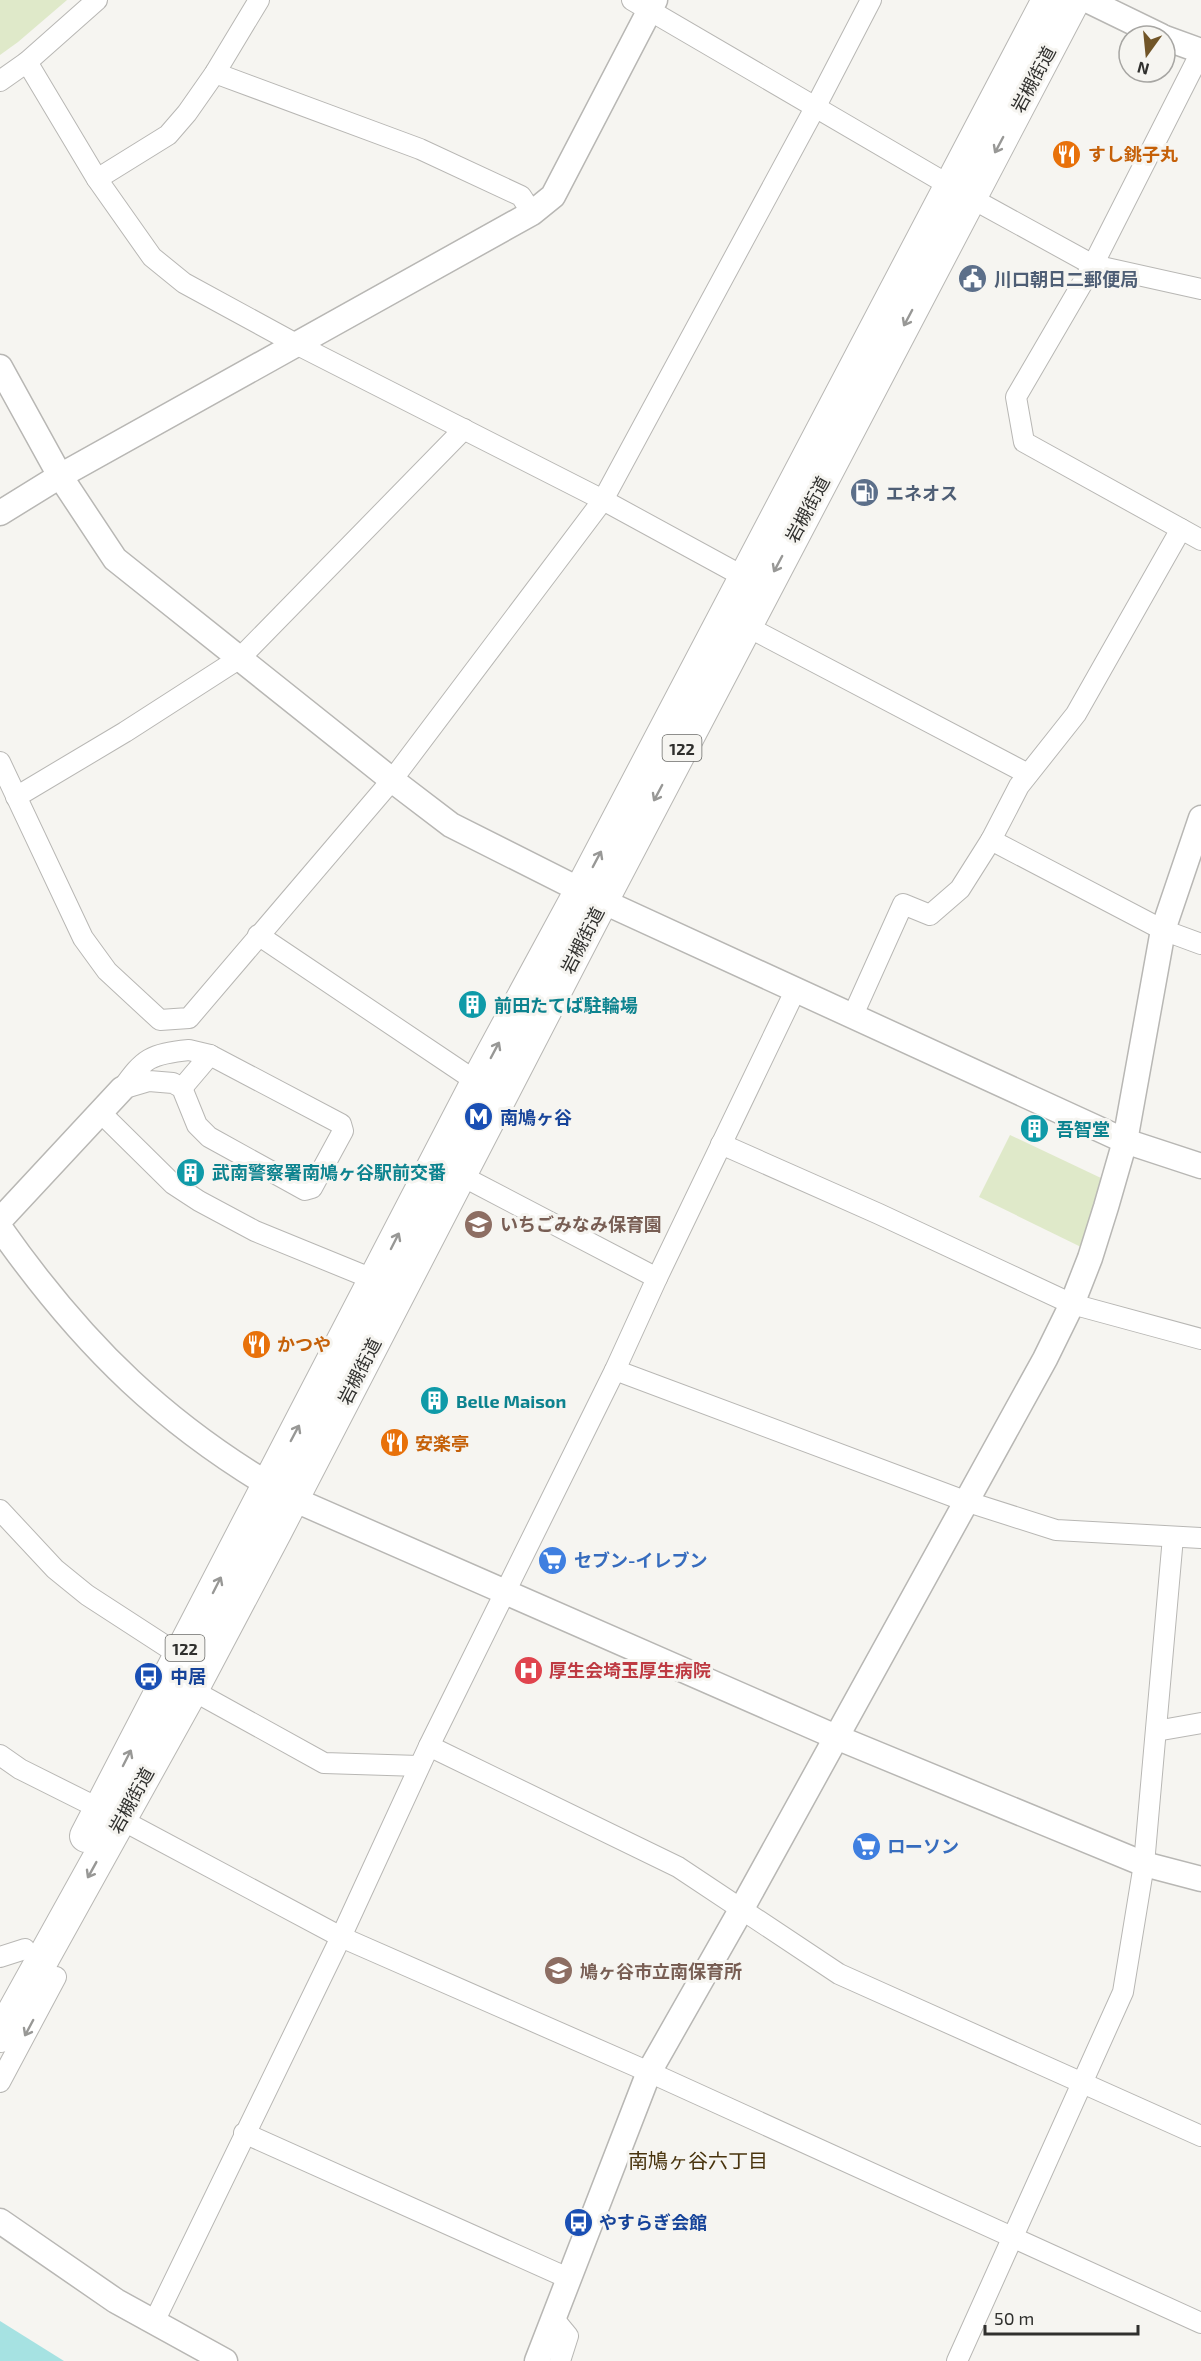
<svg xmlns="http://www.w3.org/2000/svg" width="1201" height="2361" font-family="'Exo 2','Noto Sans JP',sans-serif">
	<rect width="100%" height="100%" fill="#f6f5f1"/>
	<!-- green -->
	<g fill="#dfe9c9">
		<polygon points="0,0 67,0 18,42 0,55"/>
		<polygon points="1010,1135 1101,1178 1081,1247 979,1197"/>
	</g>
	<!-- water -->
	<polygon fill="#a6e2e2" points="0,2321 64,2361 0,2361"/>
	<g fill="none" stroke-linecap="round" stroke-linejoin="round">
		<defs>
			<g id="minor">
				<polyline points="632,0 971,198 1093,265 1201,289"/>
				<polyline points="1201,52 1093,265 1016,397 1024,442 1201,540"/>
				<polyline points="27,62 97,179 152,257 184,283 296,344 603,500 746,578"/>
				<polyline points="215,73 420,149 521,196 532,213"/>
				<polyline points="0,81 27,62 97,0"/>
				<polyline points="97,179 168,135 187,113 215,73 259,0"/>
				<polyline points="746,626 1028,774"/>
				<polyline points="0,762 83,938 107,971 160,1020 189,1018 392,780 603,500 816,106 871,0"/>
				<polyline points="16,797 125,732 240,658 464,429"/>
				<polyline points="991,840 1163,930 1201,944"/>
				<polyline points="258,935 477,1082"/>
				<polyline points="853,1015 903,904 930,915 960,889 991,840 1019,786 1076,714 1181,529"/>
				<path d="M189 1050 210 1055 341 1124 343 1131 312 1188 305 1190 209 1137 197 1125 182 1088 173 1083 149 1081 122 1089C144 1058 150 1054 189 1050Z"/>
				<polyline points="182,1088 210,1055"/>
				<polyline points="101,1113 173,1184 199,1201 255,1231 375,1280"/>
				<polyline points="721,1144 879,1214 1072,1304 1201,1339"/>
				<polyline points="460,1175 657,1278"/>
				<polyline points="615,1370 965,1501 1056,1530 1201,1538"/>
				<polyline points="0,1510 55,1569 87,1595 181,1656"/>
				<polyline points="192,1690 324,1763 419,1766"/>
				<polyline points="1156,1731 1201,1723"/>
				<polyline points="429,1746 678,1867 839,1974 1201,2136"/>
				<polyline points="0,1755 20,1769 120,1819 341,1937 649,2072 1201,2323"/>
				<polyline points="0,1957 25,1949"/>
				<polyline points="0,2082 56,1977"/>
				<polyline points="244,2133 570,2279"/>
				<polyline points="554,2319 568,2336 560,2361"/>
				<polyline points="154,2322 341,1937 429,1746 615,1370 657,1278 796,989"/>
				<polyline points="957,2361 1123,1992 1144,1864 1173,1537"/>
			</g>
			<g id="tertiary">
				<polyline points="1087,0 1161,36"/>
				<polyline points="1165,38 1201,51"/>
				<polyline points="0,367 60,476 115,559 392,780 451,825 602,901 1125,1141 1201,1166"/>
				<polyline points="0,513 60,476 532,213 553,196 655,0"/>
				<polyline points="0,1220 122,1089"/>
				<path d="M0 1228C83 1346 167 1428 293 1499L836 1737 1144 1864 1201 1879"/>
				<polyline points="0,2221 116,2301 225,2361"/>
				<polyline points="537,2361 649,2072 741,1910 1045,1359 1072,1304 1090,1258 1106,1207 1125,1141 1163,930 1201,818"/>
			</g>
			<g id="trunk">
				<polyline points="86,1836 477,1082 581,890 1048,0"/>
				<polyline points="0,2036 192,1690 276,1531 602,901 1074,0"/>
			</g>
		</defs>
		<!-- minor casing -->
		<use href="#minor" stroke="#b8b7b4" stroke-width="22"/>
		<!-- tertiary casing -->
		<use href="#tertiary" stroke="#b8b7b4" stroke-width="27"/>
		<!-- trunk casing -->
		<use href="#trunk" stroke="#b8b7b4" stroke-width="34"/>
		<!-- minor -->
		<use href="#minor" stroke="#fff" stroke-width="20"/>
		<!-- tertiary -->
		<use href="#tertiary" stroke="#fff" stroke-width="24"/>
		<!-- trunk -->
		<use href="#trunk" stroke="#fff" stroke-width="32"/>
	</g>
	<!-- one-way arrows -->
	<defs><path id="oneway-shaft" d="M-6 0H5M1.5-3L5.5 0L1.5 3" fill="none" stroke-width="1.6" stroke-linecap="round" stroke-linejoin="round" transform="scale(1.5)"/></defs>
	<g stroke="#989896">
		<use href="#oneway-shaft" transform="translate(999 145) rotate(118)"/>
		<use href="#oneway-shaft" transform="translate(908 318) rotate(118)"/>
		<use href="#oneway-shaft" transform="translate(778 564) rotate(118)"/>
		<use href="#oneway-shaft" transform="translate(658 793) rotate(118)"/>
		<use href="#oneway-shaft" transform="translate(597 859) rotate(-62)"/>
		<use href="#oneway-shaft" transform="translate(495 1050) rotate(-62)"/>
		<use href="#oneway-shaft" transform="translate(395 1241) rotate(-63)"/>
		<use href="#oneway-shaft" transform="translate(295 1433) rotate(-62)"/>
		<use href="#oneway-shaft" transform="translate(217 1585) rotate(-63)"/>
		<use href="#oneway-shaft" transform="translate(127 1758) rotate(-63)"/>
		<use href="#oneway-shaft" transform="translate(92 1870) rotate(119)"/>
		<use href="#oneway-shaft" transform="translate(29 2028) rotate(118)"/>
	</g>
	<!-- icons -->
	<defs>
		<symbol id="restaurant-disc" viewBox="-11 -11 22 22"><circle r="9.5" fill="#e8710a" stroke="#f6f5f1"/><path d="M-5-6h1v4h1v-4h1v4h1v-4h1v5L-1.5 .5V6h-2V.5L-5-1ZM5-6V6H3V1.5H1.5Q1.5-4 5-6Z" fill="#fff"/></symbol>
		<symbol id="civic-disc" viewBox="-11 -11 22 22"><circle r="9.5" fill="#5c6f8a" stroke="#f6f5f1"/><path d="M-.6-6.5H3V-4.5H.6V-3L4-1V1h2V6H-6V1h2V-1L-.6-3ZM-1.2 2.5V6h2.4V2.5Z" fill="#fff"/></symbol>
		<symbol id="fuel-disc" viewBox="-11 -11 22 22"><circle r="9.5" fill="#5c6f8a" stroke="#f6f5f1"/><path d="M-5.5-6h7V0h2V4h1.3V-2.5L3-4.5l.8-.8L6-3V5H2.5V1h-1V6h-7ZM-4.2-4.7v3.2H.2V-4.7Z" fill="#fff"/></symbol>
		<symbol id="building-disc" viewBox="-11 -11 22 22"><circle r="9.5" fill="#0f9aa8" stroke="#f6f5f1"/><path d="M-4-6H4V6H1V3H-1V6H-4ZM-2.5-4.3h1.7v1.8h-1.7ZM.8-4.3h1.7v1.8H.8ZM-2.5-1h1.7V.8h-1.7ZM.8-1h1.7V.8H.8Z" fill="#fff"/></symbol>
		<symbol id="metro-disc" viewBox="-11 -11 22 22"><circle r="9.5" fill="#1a4fb4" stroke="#f6f5f1"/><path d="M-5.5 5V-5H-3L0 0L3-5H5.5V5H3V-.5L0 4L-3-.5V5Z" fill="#fff"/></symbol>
		<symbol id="school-disc" viewBox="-11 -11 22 22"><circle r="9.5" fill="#8d6e63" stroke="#f6f5f1"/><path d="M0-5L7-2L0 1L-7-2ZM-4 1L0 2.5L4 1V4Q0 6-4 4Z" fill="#fff"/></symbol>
		<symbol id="supermarket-disc" viewBox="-11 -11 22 22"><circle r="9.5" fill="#3f7fe0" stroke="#f6f5f1"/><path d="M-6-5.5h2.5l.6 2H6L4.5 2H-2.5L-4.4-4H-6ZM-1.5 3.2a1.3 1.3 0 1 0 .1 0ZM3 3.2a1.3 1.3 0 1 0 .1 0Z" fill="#fff"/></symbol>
		<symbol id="hospital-disc" viewBox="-11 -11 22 22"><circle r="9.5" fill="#e0444e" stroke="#f6f5f1"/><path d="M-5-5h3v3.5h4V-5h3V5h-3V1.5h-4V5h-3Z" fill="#fff"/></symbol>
		<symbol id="bus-disc" viewBox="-11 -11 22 22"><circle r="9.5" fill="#1a4fb4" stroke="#f6f5f1"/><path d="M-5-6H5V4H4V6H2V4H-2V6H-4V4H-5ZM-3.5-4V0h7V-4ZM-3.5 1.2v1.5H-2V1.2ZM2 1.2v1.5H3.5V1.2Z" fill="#fff"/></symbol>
	</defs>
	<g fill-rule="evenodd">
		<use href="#restaurant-disc" x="1050" y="138" width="33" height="33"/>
		<use href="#civic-disc" x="956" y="262" width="33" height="33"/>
		<use href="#fuel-disc" x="848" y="476" width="33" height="33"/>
		<use href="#building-disc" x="456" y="988" width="33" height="33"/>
		<use href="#metro-disc" x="462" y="1100" width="33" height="33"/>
		<use href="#building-disc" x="1018" y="1112" width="33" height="33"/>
		<use href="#building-disc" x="174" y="1156" width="33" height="33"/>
		<use href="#school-disc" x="462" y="1208" width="33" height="33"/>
		<use href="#restaurant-disc" x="240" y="1328" width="33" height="33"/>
		<use href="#building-disc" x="418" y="1384" width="33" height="33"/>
		<use href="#restaurant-disc" x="378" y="1426" width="33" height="33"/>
		<use href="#supermarket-disc" x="536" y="1544" width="33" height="33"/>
		<use href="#hospital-disc" x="512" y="1654" width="33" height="33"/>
		<use href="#bus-disc" x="132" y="1660" width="33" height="33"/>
		<use href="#supermarket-disc" x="850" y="1830" width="33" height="33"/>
		<use href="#school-disc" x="542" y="1954" width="33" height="33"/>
		<use href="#bus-disc" x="562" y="2206" width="33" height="33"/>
	</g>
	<g text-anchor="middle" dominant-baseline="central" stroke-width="6" stroke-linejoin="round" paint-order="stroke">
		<!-- shield labels -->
		<g fill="#f6f5f1" stroke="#6b6b68" stroke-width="1.5">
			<rect x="662.5" y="735" width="39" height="26" rx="4.5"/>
			<rect x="165.5" y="1635" width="39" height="26" rx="4.5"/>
		</g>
		<g font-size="16" font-weight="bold" fill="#30302e">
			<text x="682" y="748">122</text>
			<text x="185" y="1648">122</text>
		</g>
		<!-- street labels -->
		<g font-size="18" fill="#30302e" stroke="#f6f5f1">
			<text transform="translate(1033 79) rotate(-62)">岩槻街道</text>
			<text transform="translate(807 509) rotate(-62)">岩槻街道</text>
			<text transform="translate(582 940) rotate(-63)">岩槻街道</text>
			<text transform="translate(359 1371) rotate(-63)">岩槻街道</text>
			<text transform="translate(131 1800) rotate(-61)">岩槻街道</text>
		</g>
		<!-- food labels -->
		<g font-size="18" font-weight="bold" fill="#c56008" stroke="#f6f5f1" text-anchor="start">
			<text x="1088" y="154">すし銚子丸</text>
			<text x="277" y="1344">かつや</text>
			<text x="415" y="1443">安楽亭</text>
		</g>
		<!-- service labels -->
		<g font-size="18" font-weight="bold" fill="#4e5e75" stroke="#f6f5f1" text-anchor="start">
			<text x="994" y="279">川口朝日二郵便局</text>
			<text x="886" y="493">エネオス</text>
		</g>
		<!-- culture labels -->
		<g font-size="18" font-weight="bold" fill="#0d838f" stroke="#f6f5f1" text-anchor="start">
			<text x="494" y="1005">前田たてば駐輪場</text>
			<text x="1056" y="1129">吾智堂</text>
			<text x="212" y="1172">武南警察署南鳩ヶ谷駅前交番</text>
			<text x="456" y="1401">Belle Maison</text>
		</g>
		<!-- transit labels -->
		<g font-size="18" font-weight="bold" fill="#164399" stroke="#f6f5f1" text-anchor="start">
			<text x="500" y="1117">南鳩ヶ谷</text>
			<text x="170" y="1676">中居</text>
			<text x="599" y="2222">やすらぎ会館</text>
		</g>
		<!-- education labels -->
		<g font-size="18" font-weight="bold" fill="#785e54" stroke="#f6f5f1" text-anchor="start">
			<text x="500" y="1224">いちごみなみ保育園</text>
			<text x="580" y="1971">鳩ヶ谷市立南保育所</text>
		</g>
		<!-- shop labels -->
		<g font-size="18" font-weight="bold" fill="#366cbe" stroke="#f6f5f1" text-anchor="start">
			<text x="574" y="1560">セブン-イレブン</text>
			<text x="887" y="1846">ローソン</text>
		</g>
		<!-- health labels -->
		<g font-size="18" font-weight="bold" fill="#be3a42" stroke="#f6f5f1" text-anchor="start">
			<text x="549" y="1670">厚生会埼玉厚生病院</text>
		</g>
		<!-- neighbourhood labels -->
		<g font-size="20" fill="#48330d" stroke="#f6f5f1">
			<text x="698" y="2160">南鳩ヶ谷六丁目</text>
		</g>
	</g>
	<!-- north arrow -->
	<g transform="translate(1147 54) rotate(195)"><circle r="28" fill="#f6f5f1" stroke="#a7a6a3" stroke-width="1.5"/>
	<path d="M0-4.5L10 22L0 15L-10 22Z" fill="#715528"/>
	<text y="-9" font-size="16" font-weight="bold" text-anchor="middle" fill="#30302e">N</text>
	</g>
	<!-- scale -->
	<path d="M985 2325v9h153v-9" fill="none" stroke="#30302e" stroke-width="3"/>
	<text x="994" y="2325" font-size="18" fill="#30302e" stroke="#f6f5f1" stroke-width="4.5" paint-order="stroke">50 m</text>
</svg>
